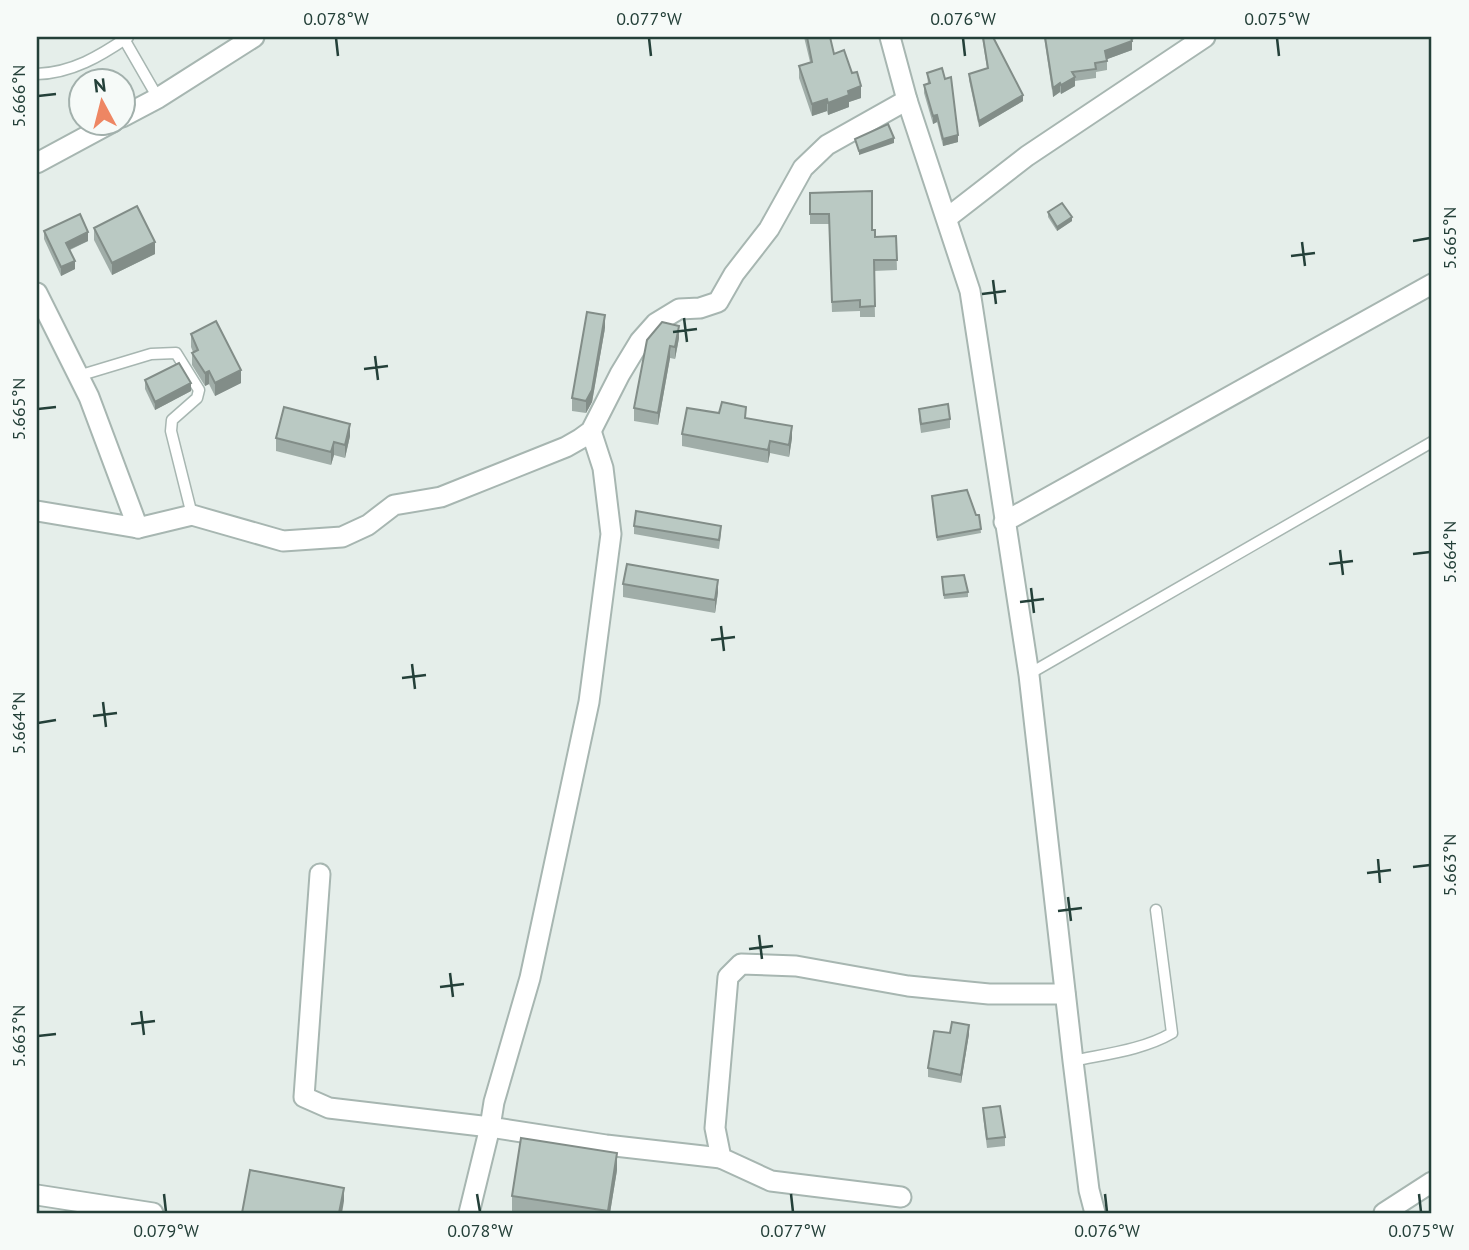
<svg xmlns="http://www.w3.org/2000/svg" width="1469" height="1250" font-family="'PT Sans',sans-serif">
	<rect width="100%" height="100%" fill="#e5eeea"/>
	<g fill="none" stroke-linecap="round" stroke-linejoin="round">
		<defs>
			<g id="lane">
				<polyline points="124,39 158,98"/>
				<path d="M37 74C72 73 100 56 128 37"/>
				<polyline points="78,376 151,354 176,353 199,390 197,398 172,420 171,431 192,515"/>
				<polyline points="1029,674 1432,442"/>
				<path d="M1073 1061C1105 1054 1143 1050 1172 1033L1156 910"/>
			</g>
			<g id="street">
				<polyline points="890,37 907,100 970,291 1029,675 1073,1061 1089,1190 1095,1213"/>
				<polyline points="122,117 158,98 254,37"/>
				<polyline points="37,163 113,122"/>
				<polyline points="947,218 1027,156 1205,37"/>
				<polyline points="37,293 89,397 138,528"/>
				<polyline points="591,431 603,468 611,534 589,702 530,978 494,1102 490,1127 606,1145 721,1158"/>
				<polyline points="37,511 138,528 192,515 283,541 342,537 368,525 394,505 441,497 566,447 580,439 591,431 620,374 640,341 656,323 679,309 700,308 718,302 734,274 769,229 803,168 827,145 907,100"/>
				<polyline points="1004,522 1432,284"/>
				<polyline points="320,874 304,1097 329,1108 490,1127 469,1213"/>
				<polyline points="37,1195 153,1213"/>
				<polyline points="901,1197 771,1181 721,1158 715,1128 728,977 741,964 796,966 908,986 989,994 1065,994"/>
				<polyline points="1384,1213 1432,1182"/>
			</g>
		</defs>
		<!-- lane casing -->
		<use href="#lane" stroke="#a7b6b1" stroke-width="13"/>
		<!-- street casing -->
		<use href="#street" stroke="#a7b6b1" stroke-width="23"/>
		<!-- lane -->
		<use href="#lane" stroke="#fff" stroke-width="10"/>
		<!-- street -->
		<use href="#street" stroke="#fff" stroke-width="19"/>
	</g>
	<!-- wall -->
	<g fill="#a0ada8">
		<polygon points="804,37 830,37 834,54 861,98 849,102 849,107 828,115 827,111 812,116 799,78 799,66 810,62"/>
		<polygon points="982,37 993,37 1023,101 979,127 969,80 969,74 987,68"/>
		<polygon points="1044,37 1139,37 1132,40 1132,50 1107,59 1107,70 1096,72 1096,78 1075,81 1075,86 1061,94 1060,92 1053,97"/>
		<polygon points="927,73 958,142 943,146 937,122 933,124 924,93 924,85 928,84"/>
		<polygon points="810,193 872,230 875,237 896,236 897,270 874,271 875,317 860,317 860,311 832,312 829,224 810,224"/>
		<polygon points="1048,212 1072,221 1057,231 1048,217"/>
		<polygon points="94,228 155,254 112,275 94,240"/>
		<polygon points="44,231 88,241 70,250 75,269 61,276 44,239"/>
		<polygon points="605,328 592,402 586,413 572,411 572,398"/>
		<polygon points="191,334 241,383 215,396 209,384 205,386 192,365 192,353 193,352 191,347"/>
		<polygon points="679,338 675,359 670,358 658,425 634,421 634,408 647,340"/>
		<polygon points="145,380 191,391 155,410 145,389"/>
		<polygon points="919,409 950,419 950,428 921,433 919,418"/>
		<polygon points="746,418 792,438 789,457 770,453 768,463 682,446 682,434"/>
		<polygon points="350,436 345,458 334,455 331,465 276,451 276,438"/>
		<polygon points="932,501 976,515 979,515 981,533 937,541"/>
		<polygon points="634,526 721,534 719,549 634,534"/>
		<polygon points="942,582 968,592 968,597 944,599"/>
		<polygon points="623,584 718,592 715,613 623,597"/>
		<polygon points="950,1033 969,1034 961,1083 928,1077 928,1068"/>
		<polygon points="983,1108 1005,1137 1005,1146 987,1148 983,1116"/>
		<polygon points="617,1170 610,1213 512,1213 512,1196"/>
	</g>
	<!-- shaded-wall -->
	<g fill="#828d88">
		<polygon points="1132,41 1132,50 1105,60 1105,51"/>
		<polygon points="1075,77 1075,86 1061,94 1061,85"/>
		<polygon points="1060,83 1060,92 1053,97 1053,88"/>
		<polygon points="861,86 861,98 849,102 849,107 828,115 828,103 848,91"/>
		<polygon points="1023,95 1023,101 979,127 979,121"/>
		<polygon points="827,99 827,111 812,116 812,104"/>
		<polygon points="937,115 937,122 933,124 933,116"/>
		<polygon points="958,135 958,142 943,146 943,139"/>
		<polygon points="894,138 894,143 859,155 859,151"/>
		<polygon points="1072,217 1072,221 1057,231 1057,227"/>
		<polygon points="88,232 88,241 66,251 66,243"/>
		<polygon points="155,242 155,254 112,275 112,263"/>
		<polygon points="75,261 75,269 61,276 61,267"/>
		<polygon points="605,315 605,328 592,402 586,413 586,401"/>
		<polygon points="679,326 679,338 675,359 675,347"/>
		<polygon points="670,346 670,358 658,425 658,413"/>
		<polygon points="241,370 241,383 215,396 215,383"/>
		<polygon points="209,371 209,384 205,386 205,373"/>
		<polygon points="191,383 191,391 155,410 155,402"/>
		<polygon points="350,424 350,436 345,458 345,445"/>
		<polygon points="792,426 792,438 789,457 789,445"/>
		<polygon points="770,441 770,453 768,463 768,450"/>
		<polygon points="334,442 334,455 331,465 331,452"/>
		<polygon points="718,580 718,592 715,613 715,600"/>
		<polygon points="969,1025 969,1034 961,1083 961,1075"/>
		<polygon points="617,1153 617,1170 610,1213 608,1213"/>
		<polygon points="344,1188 344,1201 342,1213 339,1213"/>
	</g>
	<!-- building -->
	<g fill="#bac9c3" stroke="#828d88" stroke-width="2">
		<polygon points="807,37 830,37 834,54 844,50 852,73 857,72 861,86 848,91 849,95 828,103 827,99 812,104 799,66 812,62"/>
		<polygon points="983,37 993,37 1023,95 979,121 969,74 988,68"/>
		<polygon points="1045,37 1131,37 1132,41 1105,51 1107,61 1095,63 1096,69 1072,72 1075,77 1061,85 1060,83 1053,88"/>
		<polygon points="942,68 945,79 951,77 958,135 943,139 937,115 933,116 924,85 930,83 927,73"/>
		<polygon points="888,124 894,138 859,151 855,139"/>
		<polygon points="872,191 872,230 875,230 875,237 896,236 897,260 874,260 875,306 860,307 860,300 832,302 829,214 810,214 810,193"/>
		<polygon points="1062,203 1072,217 1057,227 1048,212"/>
		<polygon points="137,206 155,242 112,263 94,228"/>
		<polygon points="80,214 88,232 66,243 75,261 61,267 44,231"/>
		<polygon points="587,312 605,315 592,390 586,401 572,398"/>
		<polygon points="216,321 241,370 215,383 209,371 205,373 192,353 198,350 191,334"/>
		<polygon points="662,322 679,326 675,347 670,346 658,413 634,408 647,340"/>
		<polygon points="179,363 191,383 155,402 145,380"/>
		<polygon points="722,402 746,407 745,418 792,426 789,445 770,441 768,450 682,434 687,408 719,413"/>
		<polygon points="948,404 950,419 921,424 919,409"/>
		<polygon points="284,407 350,424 345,445 334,442 331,452 276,438"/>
		<polygon points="967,490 976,515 979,515 981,529 937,537 932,496"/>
		<polygon points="636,511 721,526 719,540 634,526"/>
		<polygon points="627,564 718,580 715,600 623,584"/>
		<polygon points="964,575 968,592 944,595 942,577"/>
		<polygon points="952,1022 969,1025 961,1075 928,1068 934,1031 950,1033"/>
		<polygon points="1000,1106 1005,1137 987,1139 983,1108"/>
		<polygon points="521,1138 617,1153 608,1211 512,1196"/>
		<polygon points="250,1170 344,1188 339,1213 242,1213"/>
	</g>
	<!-- ticks -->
	<path fill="none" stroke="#244039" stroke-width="2.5" d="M336 38 338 56M649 38 651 56M963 38 965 56M1277 38 1279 56M38 96 56 94M1413 241 1430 238M1302 242 1305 266M1291 256 1315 253M993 280 996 304M982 294 1006 291M684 318 687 342M673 332 697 329M375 356 378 380M364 369 388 366M38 409 56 407M1340 550 1343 575M1413 554 1430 552M1329 564 1353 561M1031 588 1034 613M1020 602 1044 599M721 626 724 651M711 640 735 637M412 664 415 689M402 678 426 675M103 702 106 727M93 716 117 713M38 723 56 720M1378 859 1380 883M1413 867 1430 865M1367 873 1391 870M1068 897 1071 921M1058 911 1082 908M759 935 762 959M749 949 773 946M450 973 453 997M440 987 464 984M141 1011 144 1035M131 1024 155 1021M38 1036 56 1034M164 1194 166 1212M477 1194 480 1212M791 1194 793 1212M1105 1194 1107 1212M1419 1194 1421 1212"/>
	<!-- border -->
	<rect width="1469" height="1250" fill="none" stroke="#f6faf8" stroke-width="77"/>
	<!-- north arrow -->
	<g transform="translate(102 102) rotate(353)"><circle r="33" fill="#f6faf8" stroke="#a2b0ac" stroke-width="2"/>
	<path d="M0-5L12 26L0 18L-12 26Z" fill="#ee8663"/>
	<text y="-10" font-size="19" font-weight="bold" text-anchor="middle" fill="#244039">N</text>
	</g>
	<rect x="38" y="38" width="1392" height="1174" fill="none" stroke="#244039" stroke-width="2.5"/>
	<g font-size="18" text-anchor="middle" fill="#244039">
		<text x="336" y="25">0.078°W</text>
		<text x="649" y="25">0.077°W</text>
		<text x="963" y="25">0.076°W</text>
		<text x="1277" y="25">0.075°W</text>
		<text transform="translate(19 96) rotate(-90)" y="6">5.666°N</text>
		<text transform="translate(1450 238) rotate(-90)" y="6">5.665°N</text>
		<text transform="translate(19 409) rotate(-90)" y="6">5.665°N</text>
		<text transform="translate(1450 552) rotate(-90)" y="6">5.664°N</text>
		<text transform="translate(19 723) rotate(-90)" y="6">5.664°N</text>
		<text transform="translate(1450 865) rotate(-90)" y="6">5.663°N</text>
		<text transform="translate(19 1036) rotate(-90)" y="6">5.663°N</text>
		<text x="166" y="1237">0.079°W</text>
		<text x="480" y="1237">0.078°W</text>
		<text x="793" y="1237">0.077°W</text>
		<text x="1107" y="1237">0.076°W</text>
		<text x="1421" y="1237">0.075°W</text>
	</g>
</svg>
